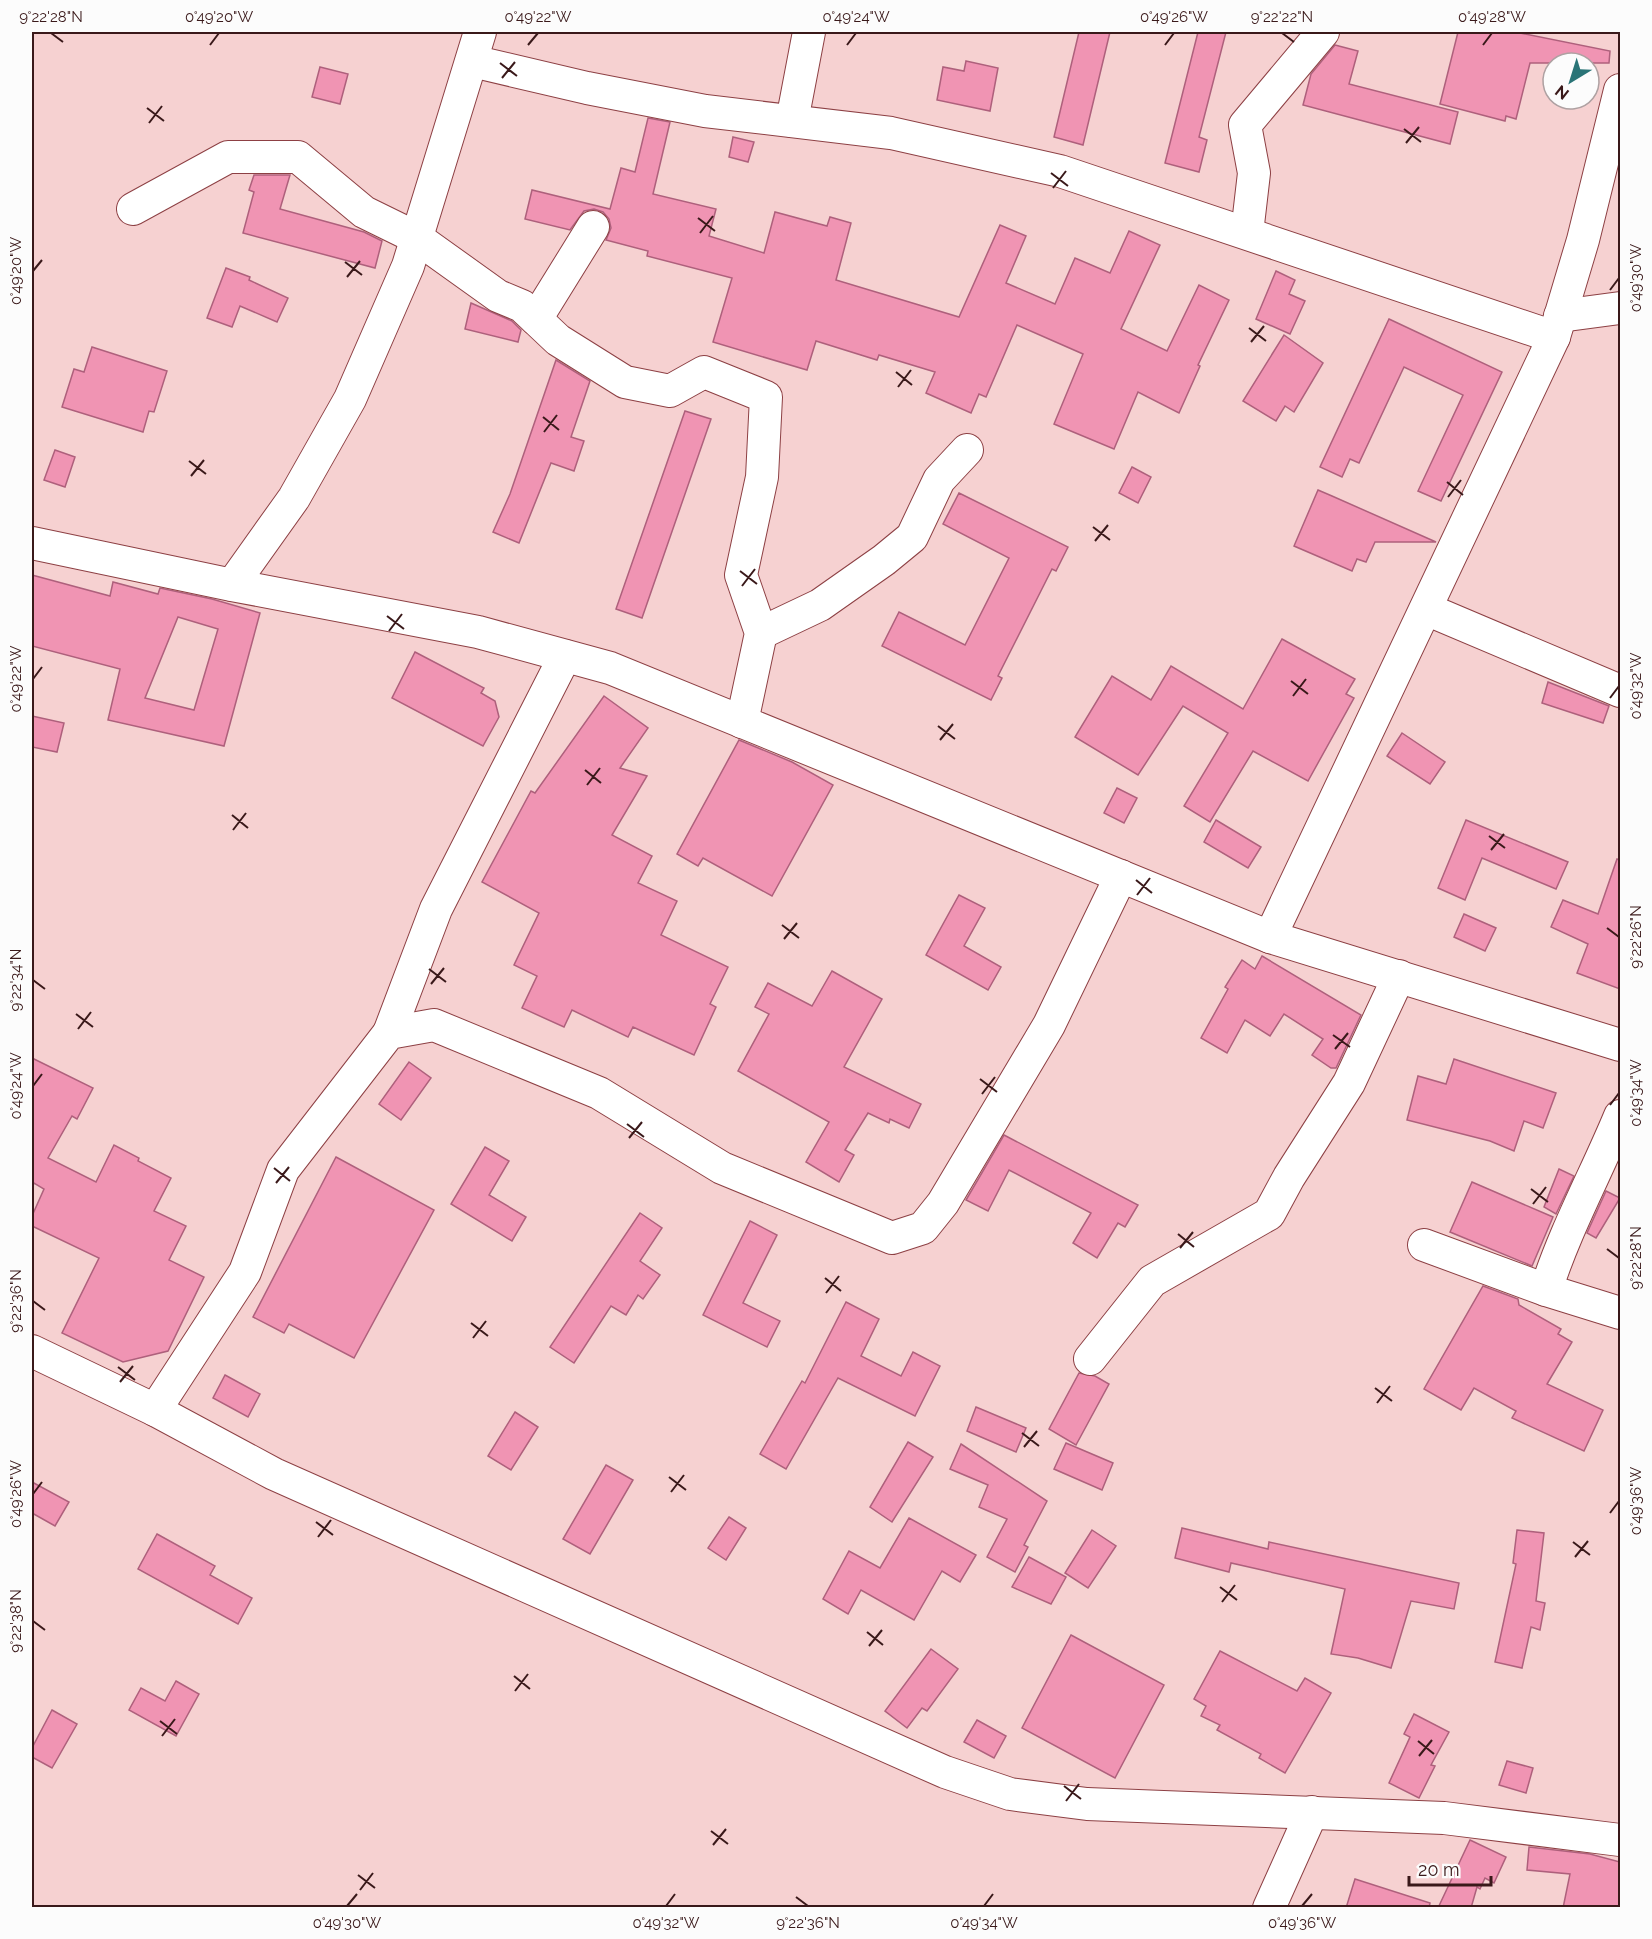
<svg xmlns="http://www.w3.org/2000/svg" width="1652" height="1939" font-family="Raleway,sans-serif">
	<rect width="100%" height="100%" fill="#f6d1d1"/>
	<!-- building -->
	<g fill="#f094b3" stroke="#ae607c" stroke-width="1.5" fill-rule="evenodd">
		<polygon points="1079,32 1110,32 1083,145 1054,137"/>
		<polygon points="1198,32 1226,32 1199,137 1207,140 1199,172 1165,163"/>
		<polygon points="1458,32 1515,32 1610,51 1609,63 1530,63 1516,119 1506,116 1505,121 1440,104"/>
		<polygon points="1335,45 1358,51 1349,84 1458,112 1450,144 1303,105 1311,74"/>
		<polygon points="966,61 998,68 990,111 937,100 943,67 964,71"/>
		<polygon points="320,67 348,74 340,104 312,97"/>
		<polygon points="648,118 670,122 653,194 716,209 709,236 764,253 775,212 827,226 830,217 851,223 836,280 959,317 1000,225 1026,236 1006,283 1055,304 1075,258 1110,273 1129,231 1160,245 1121,329 1167,351 1199,285 1229,300 1198,365 1200,366 1179,413 1138,392 1114,449 1054,424 1083,354 1017,325 986,397 979,394 971,413 926,393 935,372 879,355 877,360 816,341 807,370 713,342 732,278 647,256 648,251 606,240 611,228 609,219 603,212 594,209 584,211 570,230 525,219 532,190 610,209 621,168 635,172"/>
		<polygon points="733,137 754,142 748,162 729,157"/>
		<polygon points="254,175 290,175 280,209 364,232 382,241 375,268 243,233 254,192 249,190"/>
		<polygon points="226,268 250,277 249,280 288,298 277,322 240,306 232,327 207,318"/>
		<polygon points="1276,271 1295,280 1289,294 1305,301 1290,334 1256,319"/>
		<polygon points="471,303 512,321 521,330 518,342 465,329"/>
		<polygon points="1389,319 1502,372 1441,501 1418,491 1463,395 1404,367 1359,463 1350,459 1342,477 1320,467"/>
		<polygon points="1284,335 1323,363 1294,412 1285,406 1276,421 1243,401"/>
		<polygon points="92,347 167,371 154,412 149,411 143,432 62,407 74,369 84,372"/>
		<polygon points="556,360 590,381 571,437 584,441 574,471 551,463 519,543 493,532 510,494"/>
		<polygon points="685,411 711,419 642,618 616,609"/>
		<polygon points="55,450 75,457 65,487 44,480"/>
		<polygon points="1132,467 1151,477 1138,503 1119,493"/>
		<polygon points="1318,490 1332,496 1436,542 1375,542 1366,562 1357,559 1352,571 1294,546"/>
		<polygon points="959,493 1068,547 1056,571 1052,569 998,676 1002,678 991,700 882,646 899,612 965,645 1009,558 943,524"/>
		<path d="M32 575 110 596 113 582 158 594 160 588 212 599 260 613 224 746 108 720 120 669 32 646ZM178 617 218 629 194 710 145 698Z"/>
		<polygon points="1282,639 1355,679 1346,694 1354,698 1308,781 1253,751 1210,822 1184,806 1228,733 1183,706 1138,775 1075,737 1112,676 1151,700 1171,666 1243,709"/>
		<polygon points="415,652 484,688 481,693 495,701 499,717 483,746 392,698"/>
		<polygon points="1548,682 1609,706 1603,723 1542,703"/>
		<polygon points="604,696 648,728 620,768 647,776 612,835 652,856 638,883 677,901 661,935 728,967 710,1004 716,1007 694,1055 633,1027 628,1037 572,1010 564,1027 522,1008 537,976 514,965 539,913 482,882 531,791 535,793"/>
		<polygon points="32,716 64,723 57,752 32,747"/>
		<polygon points="1402,733 1445,762 1430,784 1387,756"/>
		<polygon points="739,740 792,762 833,785 772,896 703,858 698,866 677,854"/>
		<polygon points="1117,788 1137,798 1124,823 1104,813"/>
		<polygon points="1216,820 1261,847 1248,868 1204,842"/>
		<polygon points="1466,820 1568,862 1556,889 1482,858 1465,900 1438,888"/>
		<polygon points="1617,859 1620,860 1620,989 1577,973 1588,944 1551,927 1563,900 1598,914"/>
		<polygon points="959,895 985,908 964,946 1001,967 988,990 926,955"/>
		<polygon points="1464,914 1496,928 1485,951 1454,937"/>
		<polygon points="1262,956 1361,1015 1336,1068 1331,1068 1312,1055 1323,1039 1284,1014 1270,1036 1245,1020 1227,1053 1201,1038 1228,989 1225,987 1242,960 1255,969"/>
		<polygon points="832,971 882,999 844,1067 921,1104 909,1128 890,1119 889,1123 868,1113 845,1150 854,1155 839,1182 806,1162 829,1122 738,1071 769,1014 755,1007 768,983 812,1006"/>
		<polygon points="32,1058 93,1088 77,1119 72,1116 48,1158 96,1182 114,1145 139,1158 138,1161 171,1178 154,1211 186,1226 169,1260 204,1277 168,1351 123,1362 62,1333 99,1258 32,1226 32,1216 44,1189 34,1183 32,1188"/>
		<polygon points="1454,1059 1556,1093 1543,1128 1524,1121 1514,1151 1490,1141 1407,1120 1418,1076 1446,1084"/>
		<polygon points="409,1062 431,1078 401,1120 379,1104"/>
		<polygon points="1004,1135 1138,1205 1125,1227 1118,1223 1097,1258 1073,1243 1091,1213 1009,1170 988,1211 966,1200"/>
		<polygon points="485,1147 509,1161 489,1195 526,1217 512,1241 451,1204"/>
		<polygon points="336,1157 434,1210 354,1358 289,1324 284,1333 253,1317"/>
		<polygon points="1559,1169 1574,1176 1556,1214 1544,1207"/>
		<polygon points="1472,1182 1553,1217 1532,1266 1450,1232"/>
		<polygon points="1606,1191 1620,1198 1596,1238 1587,1233"/>
		<polygon points="640,1213 662,1228 640,1261 660,1275 643,1299 638,1295 626,1315 611,1306 574,1363 550,1347"/>
		<polygon points="750,1221 777,1235 743,1303 780,1321 767,1347 703,1315"/>
		<polygon points="1483,1286 1518,1299 1519,1305 1561,1329 1558,1334 1572,1342 1547,1384 1603,1410 1584,1451 1512,1418 1516,1411 1474,1388 1461,1410 1424,1389"/>
		<polygon points="846,1302 879,1319 861,1356 901,1376 913,1352 940,1366 915,1416 838,1378 786,1469 760,1454 802,1381 805,1383"/>
		<polygon points="1079,1373 1095,1376 1109,1384 1076,1445 1049,1429"/>
		<polygon points="225,1375 260,1394 248,1417 213,1398"/>
		<polygon points="976,1407 1026,1428 1016,1452 967,1431"/>
		<polygon points="515,1412 538,1427 511,1470 488,1456"/>
		<polygon points="908,1442 933,1457 892,1522 870,1507"/>
		<polygon points="1066,1443 1113,1463 1102,1490 1054,1469"/>
		<polygon points="961,1444 1047,1501 1024,1545 1028,1547 1015,1572 987,1557 1007,1519 979,1507 988,1485 950,1469"/>
		<polygon points="606,1465 633,1480 590,1554 563,1539"/>
		<polygon points="32,1482 69,1502 55,1526 32,1513"/>
		<polygon points="729,1517 746,1528 726,1560 708,1548"/>
		<polygon points="909,1518 976,1555 960,1582 942,1571 914,1620 861,1590 848,1614 823,1599 849,1551 880,1568"/>
		<polygon points="1182,1528 1268,1549 1269,1542 1459,1583 1454,1609 1411,1601 1391,1668 1358,1658 1331,1654 1345,1589 1231,1563 1229,1572 1175,1558"/>
		<polygon points="1092,1530 1116,1546 1088,1588 1065,1573"/>
		<polygon points="1517,1530 1544,1533 1536,1601 1545,1603 1540,1630 1531,1627 1522,1668 1495,1662 1516,1564 1513,1563"/>
		<polygon points="157,1534 215,1566 210,1575 252,1598 238,1624 138,1569"/>
		<polygon points="1029,1557 1066,1577 1051,1604 1012,1587"/>
		<polygon points="1071,1635 1164,1685 1115,1778 1022,1728"/>
		<polygon points="931,1649 958,1669 927,1711 922,1708 907,1728 885,1711"/>
		<polygon points="1220,1651 1297,1691 1305,1678 1331,1693 1285,1773 1259,1758 1261,1754 1217,1730 1220,1725 1201,1716 1206,1706 1194,1699"/>
		<polygon points="176,1681 199,1694 176,1736 129,1710 141,1688 165,1701"/>
		<polygon points="52,1710 77,1724 52,1768 32,1757 32,1748"/>
		<polygon points="1414,1714 1449,1732 1431,1765 1435,1766 1419,1798 1389,1783 1410,1737 1404,1734"/>
		<polygon points="977,1720 1006,1736 994,1758 964,1742"/>
		<polygon points="1507,1761 1533,1768 1526,1793 1499,1785"/>
		<polygon points="1470,1840 1506,1857 1494,1883 1485,1878 1480,1889 1477,1887 1471,1908 1438,1908"/>
		<polygon points="1529,1847 1590,1854 1620,1862 1620,1908 1563,1908 1570,1874 1527,1870"/>
		<polygon points="1355,1879 1430,1903 1429,1908 1346,1908"/>
	</g>
	<g fill="none" stroke-linecap="round" stroke-linejoin="round">
		<defs>
			<g id="minor">
				<polyline points="472,61 587,88 705,111 891,133 1060,171 1554,337"/>
				<polyline points="792,121 809,32"/>
				<polyline points="133,209 228,157 298,157 364,212 417,238 498,296 522,306 558,340 625,382 670,391 704,372 766,397 762,477 741,575 761,633 742,722"/>
				<polyline points="1247,233 1254,173 1245,125 1323,32"/>
				<polyline points="1560,316 1620,308"/>
				<polyline points="536,319 593,227"/>
				<polyline points="32,543 232,585 478,632 610,668 1270,937 1620,1045"/>
				<polyline points="232,585 294,498 350,399 408,266 480,32"/>
				<polyline points="1426,609 1620,691"/>
				<polyline points="761,633 820,605 884,560 912,537 939,480 967,450"/>
				<polyline points="1270,937 1554,337 1583,240 1620,90"/>
				<polyline points="389,1033 436,909 565,656"/>
				<polyline points="1424,1245 1546,1290 1620,1313"/>
				<path d="M1546 1290C1565 1230 1596 1174 1620 1116"/>
				<polyline points="32,1351 155,1410 274,1474 945,1772 1010,1794 1087,1804 1444,1818 1620,1840"/>
				<polyline points="1090,1359 1152,1281 1269,1214 1289,1177 1349,1083 1399,976"/>
				<polyline points="155,1410 245,1272 283,1170 389,1033 434,1025 599,1093 722,1168 892,1238 923,1228 943,1203 1049,1025 1121,876"/>
				<polyline points="1269,1908 1312,1812"/>
			</g>
		</defs>
		<!-- minor casing -->
		<use href="#minor" stroke="#8d4044" stroke-width="34"/>
		<!-- minor -->
		<use href="#minor" stroke="#fff" stroke-width="32"/>
	</g>
	<!-- ticks -->
	<path fill="none" stroke="#3a191a" stroke-width="2" d="M51 33 63 42M1282 33 1294 42M210 45 219 33M528 45 538 33M847 45 856 33M1165 45 1174 33M1483 45 1492 33M500 63 517 76M502 78 515 62M147 108 164 121M149 123 162 106M1404 129 1421 142M1406 143 1419 127M1051 173 1068 186M1053 188 1066 171M698 218 715 231M700 233 713 216M345 262 362 275M33 271 42 260M347 277 360 261M1610 290 1619 278M1249 328 1266 341M1251 342 1264 326M896 372 912 385M898 387 911 370M543 417 559 430M544 432 557 415M189 461 206 474M191 476 204 460M1447 482 1463 495M1448 497 1461 480M1093 527 1110 540M1095 541 1108 525M740 571 757 584M742 586 755 569M387 616 404 629M389 631 402 614M33 679 42 667M1291 681 1308 694M1293 696 1306 679M1610 698 1619 686M938 726 955 739M940 740 953 724M585 770 601 783M587 785 600 768M232 815 248 828M233 830 246 813M1489 836 1505 848M1491 850 1504 834M1136 880 1152 893M1137 895 1150 878M782 925 799 938M1607 928 1619 937M784 939 797 923M429 969 446 982M33 980 45 989M431 984 444 968M76 1014 93 1027M78 1029 91 1012M1333 1035 1350 1047M1335 1049 1348 1033M980 1079 997 1092M33 1086 42 1074M982 1094 995 1077M1610 1105 1619 1093M627 1124 644 1137M629 1138 642 1122M274 1168 290 1181M276 1183 289 1167M1531 1189 1548 1202M1533 1204 1546 1187M1178 1234 1194 1247M1180 1248 1193 1232M1607 1249 1619 1258M825 1278 841 1291M826 1293 839 1276M33 1301 45 1310M471 1323 488 1336M473 1338 486 1321M118 1367 135 1380M120 1382 133 1366M1375 1388 1392 1401M1377 1403 1390 1386M1022 1433 1039 1446M1024 1447 1037 1431M669 1477 686 1490M671 1492 684 1475M33 1494 42 1482M1610 1513 1619 1501M316 1522 333 1535M318 1537 331 1520M1573 1542 1590 1555M1575 1557 1588 1541M1220 1587 1237 1600M1222 1602 1235 1585M33 1621 45 1630M867 1632 883 1645M869 1646 882 1630M514 1676 530 1689M515 1691 528 1674M160 1721 177 1734M162 1736 175 1719M1418 1741 1434 1754M1419 1756 1432 1740M1064 1786 1081 1799M1066 1801 1079 1784M711 1831 728 1844M713 1845 726 1829M358 1875 375 1888M360 1890 373 1873M796 1897 808 1906M347 1906 357 1894M666 1906 675 1894M984 1906 993 1894M1302 1906 1312 1894"/>
	<!-- border -->
	<rect width="1652" height="1939" fill="none" stroke="#fcfcfc" stroke-width="66"/>
	<!-- north arrow -->
	<g transform="translate(1571 81) rotate(218)"><circle r="28" fill="#fcfcfc" stroke="#aea1a2" stroke-width="1.5"/>
	<path d="M0-4.5L10 22L0 15L-10 22Z" fill="#2a7477"/>
	<text y="-9" font-size="16" font-weight="bold" text-anchor="middle" fill="#3a191a">N</text>
	</g>
	<!-- scale -->
	<path d="M1409 1876v9h82v-9" fill="none" stroke="#3a191a" stroke-width="3"/>
	<text x="1418" y="1876" font-size="18" fill="#3a191a" stroke="#fcfcfc" stroke-width="4.5" paint-order="stroke">20 m</text>
	<rect x="33" y="33" width="1586" height="1873" fill="none" stroke="#3a191a" stroke-width="2"/>
	<g font-size="15" text-anchor="middle" fill="#3a191a">
		<text x="51" y="22">9°22'28"N</text>
		<text x="219" y="22">0°49'20"W</text>
		<text x="538" y="22">0°49'22"W</text>
		<text x="856" y="22">0°49'24"W</text>
		<text x="1174" y="22">0°49'26"W</text>
		<text x="1282" y="22">9°22'22"N</text>
		<text x="1492" y="22">0°49'28"W</text>
		<text transform="translate(16 271) rotate(-90)" y="5">0°49'20"W</text>
		<text transform="translate(1636 278) rotate(-90)" y="5">0°49'30"W</text>
		<text transform="translate(16 679) rotate(-90)" y="5">0°49'22"W</text>
		<text transform="translate(1636 686) rotate(-90)" y="5">0°49'32"W</text>
		<text transform="translate(1636 937) rotate(-90)" y="5">9°22'26"N</text>
		<text transform="translate(16 980) rotate(-90)" y="5">9°22'34"N</text>
		<text transform="translate(16 1086) rotate(-90)" y="5">0°49'24"W</text>
		<text transform="translate(1636 1093) rotate(-90)" y="5">0°49'34"W</text>
		<text transform="translate(1636 1258) rotate(-90)" y="5">9°22'28"N</text>
		<text transform="translate(16 1301) rotate(-90)" y="5">9°22'36"N</text>
		<text transform="translate(16 1494) rotate(-90)" y="5">0°49'26"W</text>
		<text transform="translate(1636 1501) rotate(-90)" y="5">0°49'36"W</text>
		<text transform="translate(16 1621) rotate(-90)" y="5">9°22'38"N</text>
		<text x="347" y="1928">0°49'30"W</text>
		<text x="666" y="1928">0°49'32"W</text>
		<text x="808" y="1928">9°22'36"N</text>
		<text x="984" y="1928">0°49'34"W</text>
		<text x="1302" y="1928">0°49'36"W</text>
	</g>
</svg>
